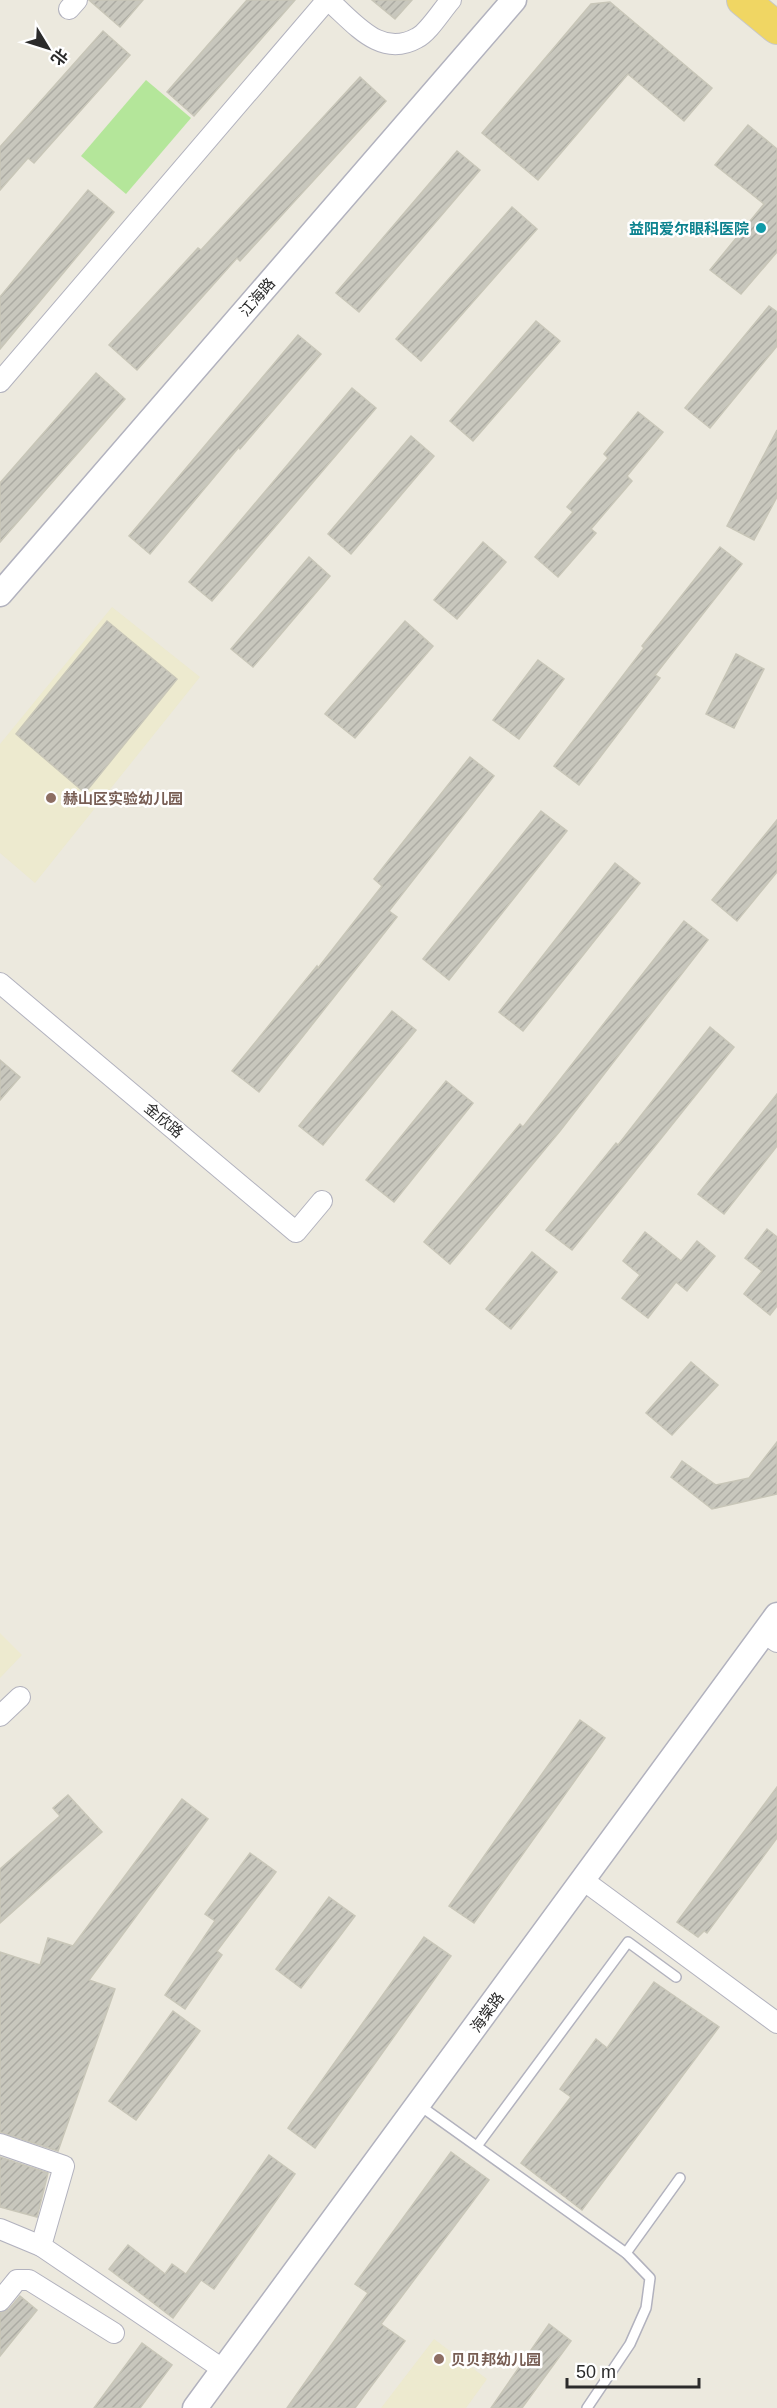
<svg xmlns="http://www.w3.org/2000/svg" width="777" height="2408" font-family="Helvetica,'Noto Sans SC',sans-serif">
	<defs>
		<pattern id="building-hatch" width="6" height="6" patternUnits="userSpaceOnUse" patternTransform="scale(1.5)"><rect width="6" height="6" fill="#c8c7bd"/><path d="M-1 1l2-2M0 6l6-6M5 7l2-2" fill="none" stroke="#acaba3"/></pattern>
	</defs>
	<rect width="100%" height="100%" fill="#ece9de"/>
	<!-- education -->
	<g fill="#edeacf">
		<polygon points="112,607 200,677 35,883 0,853 0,744"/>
		<polygon points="0,1633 22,1655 0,1678"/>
		<polygon points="434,2339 487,2379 466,2408 381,2408"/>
	</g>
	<!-- pitch -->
	<polygon fill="#b4e69a" points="146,80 191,118 126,194 81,156"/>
	<!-- building -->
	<g fill="url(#building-hatch)" stroke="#c8c6b8" stroke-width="1.5">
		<polygon points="89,0 143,0 120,27"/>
		<polygon points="247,0 295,0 194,116 167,92"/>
		<polygon points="372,0 412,0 395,19"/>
		<polygon points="610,2 712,88 684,121 628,74 538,180 482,133 591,4"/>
		<polygon points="103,31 130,55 34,163 28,158 0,190 0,147"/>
		<polygon points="360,77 386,101 240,261 237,258 137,370 109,345 198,248 201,250"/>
		<polygon points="748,125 777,149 777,252 741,294 710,270 764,204 715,165"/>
		<polygon points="457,151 480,170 359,312 336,293"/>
		<polygon points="88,190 114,212 0,349 0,297"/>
		<polygon points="512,207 537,229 421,361 396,339"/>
		<polygon points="769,306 777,312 777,346 710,428 685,408"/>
		<polygon points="536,321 560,341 473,441 450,421"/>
		<polygon points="298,335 321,354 240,449 239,447 150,554 129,536"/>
		<polygon points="96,373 125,399 0,542 0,483"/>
		<polygon points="352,388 376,408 212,601 189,582"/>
		<polygon points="638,412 663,432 627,476 632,481 591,529 596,533 558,577 535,557 573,512 567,507 608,458 604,454"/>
		<polygon points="777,430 777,497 754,540 727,526"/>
		<polygon points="411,436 434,456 351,554 328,534"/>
		<polygon points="483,542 506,562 457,619 434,600"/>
		<polygon points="720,547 742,564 655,675 660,678 579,785 554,766 644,648 642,646"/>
		<polygon points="309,557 330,576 253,667 231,649"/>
		<polygon points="107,621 177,679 85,793 16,734"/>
		<polygon points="405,621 433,646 355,738 325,714"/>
		<polygon points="736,654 764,669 734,728 706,714"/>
		<polygon points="538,660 564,679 519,739 493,720"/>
		<polygon points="470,757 494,776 389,911 397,917 259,1092 232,1071 317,966 318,968 382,886 374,879"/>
		<polygon points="541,811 567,831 449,980 423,959"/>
		<polygon points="777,820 777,872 737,921 712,900"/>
		<polygon points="615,863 640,883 523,1031 499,1012"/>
		<polygon points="684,921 708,940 560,1131 450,1264 424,1242 520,1124 523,1127"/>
		<polygon points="392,1011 416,1030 323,1145 299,1126"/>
		<polygon points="710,1027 734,1047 572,1250 546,1230 616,1143 618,1145"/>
		<polygon points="0,1060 20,1077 0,1100"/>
		<polygon points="446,1081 473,1103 394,1202 366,1180"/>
		<polygon points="777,1094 777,1146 724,1214 698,1194"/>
		<polygon points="767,1229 777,1237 777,1306 770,1315 744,1294 762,1271 745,1258"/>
		<polygon points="645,1232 681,1261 697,1241 715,1256 687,1291 676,1282 648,1318 622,1298 640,1275 623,1261"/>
		<polygon points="532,1252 557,1272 511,1329 486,1309"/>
		<polygon points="691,1362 718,1385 672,1435 646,1413"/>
		<polygon points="777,1442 777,1494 712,1509 671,1477 682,1461 716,1485 749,1478"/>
		<polygon points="580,1720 605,1738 474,1923 449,1906"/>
		<polygon points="777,1787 777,1838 707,1933 704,1931 698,1937 677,1922"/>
		<polygon points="68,1795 102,1832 0,1923 0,1869 60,1816 53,1808"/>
		<polygon points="182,1799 208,1819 89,1980 115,1989 58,2151 0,2132 0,1952 40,1965 48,1938 73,1946"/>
		<polygon points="250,1853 276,1872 217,1951 222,1955 185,2009 165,1995 215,1921 205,1914"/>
		<polygon points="329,1897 355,1916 301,1988 276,1969"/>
		<polygon points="424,1937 451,1956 315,2148 288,2128"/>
		<polygon points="654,1982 719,2027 582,2210 521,2163 571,2097 560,2089 596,2039 607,2048"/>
		<polygon points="173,2011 200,2031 136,2120 109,2101"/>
		<polygon points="451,2152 489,2180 381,2324 405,2341 355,2408 287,2408 368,2293 355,2284"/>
		<polygon points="269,2155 295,2174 214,2289 201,2280 173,2318 109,2269 128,2245 165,2274 172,2264 186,2274"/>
		<polygon points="0,2157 48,2173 37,2217 0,2207"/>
		<polygon points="20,2296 37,2310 0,2356 0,2313 9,2309"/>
		<polygon points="549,2324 571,2341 522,2408 491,2408"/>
		<polygon points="142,2343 172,2365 140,2408 94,2408"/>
	</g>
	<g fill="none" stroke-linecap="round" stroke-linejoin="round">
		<defs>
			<g id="service">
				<polyline points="419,2105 626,2253 650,2278 646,2308 630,2344 587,2408"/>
				<polyline points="477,2146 628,1942 676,1977"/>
				<polyline points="626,2253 680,2178"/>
			</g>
			<g id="minor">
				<path d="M328 0C354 22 380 59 417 38 428 33 442 10 451 0"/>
				<polyline points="69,9 77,0"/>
				<polyline points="0,382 327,0"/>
				<polyline points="0,983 296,1232 322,1201"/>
				<polyline points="764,1633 777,1642"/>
				<polyline points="0,1716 20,1697"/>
				<polyline points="583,1880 777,2023"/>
				<polyline points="0,2144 64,2166 41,2246 224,2370"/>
				<polyline points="0,2229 41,2246"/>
				<polyline points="0,2301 17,2280 29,2280 114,2333"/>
			</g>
			<g id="tertiary">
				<polyline points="0,594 514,0"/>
				<polyline points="195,2408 777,1615"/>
			</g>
			<polyline id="trunk" points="743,0 777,28"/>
		</defs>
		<!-- service casing -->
		<use href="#service" stroke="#b2b2be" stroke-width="12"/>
		<!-- minor casing -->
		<use href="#minor" stroke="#b2b2be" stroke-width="22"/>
		<!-- tertiary casing -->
		<use href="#tertiary" stroke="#b2b2be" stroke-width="27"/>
		<!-- trunk casing -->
		<use href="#trunk" stroke="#c8c8c8" stroke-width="34"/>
		<!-- service -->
		<use href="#service" stroke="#fff" stroke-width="9"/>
		<!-- minor -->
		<use href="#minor" stroke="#fff" stroke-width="20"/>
		<!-- tertiary -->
		<use href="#tertiary" stroke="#fff" stroke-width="24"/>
		<!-- trunk -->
		<use href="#trunk" stroke="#f0d663" stroke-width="32"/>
	</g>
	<!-- markers -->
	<circle fill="#0f9aa8" stroke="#fff" stroke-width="2" cx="761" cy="228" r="6"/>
	<g fill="#8d6e63" stroke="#fff" stroke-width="2">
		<circle cx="51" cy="798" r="6"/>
		<circle cx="439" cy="2359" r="6"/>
	</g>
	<g text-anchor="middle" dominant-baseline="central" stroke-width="5" stroke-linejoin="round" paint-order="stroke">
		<!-- culture labels -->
		<g font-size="15" font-weight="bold" fill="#0d838f" stroke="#fff" text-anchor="end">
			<text x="749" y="228">益阳爱尔眼科医院</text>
		</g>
		<!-- street labels -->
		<g font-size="15" fill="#2b2b2b" stroke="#fff">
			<text transform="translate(257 297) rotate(-49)">江海路</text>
			<text transform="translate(164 1120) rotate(40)">金欣路</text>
			<text transform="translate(487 2012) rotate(-54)">海棠路</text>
		</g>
		<!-- education labels -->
		<g font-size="15" font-weight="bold" fill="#785e54" stroke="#fff" text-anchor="start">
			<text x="63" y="798">赫山区实验幼儿园</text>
			<text x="451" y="2359">贝贝邦幼儿园</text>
		</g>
	</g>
	<!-- north arrow -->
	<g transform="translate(48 48) rotate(128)" stroke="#ffffff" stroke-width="4.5" paint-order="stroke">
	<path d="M0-4.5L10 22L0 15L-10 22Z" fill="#2b2b2b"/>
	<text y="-9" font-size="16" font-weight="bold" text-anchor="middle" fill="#2b2b2b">北</text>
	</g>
	<!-- scale -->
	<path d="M567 2378v9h132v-9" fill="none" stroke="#2b2b2b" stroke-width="3"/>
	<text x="576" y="2378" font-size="18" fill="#2b2b2b" stroke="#ffffff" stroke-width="4.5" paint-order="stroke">50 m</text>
</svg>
